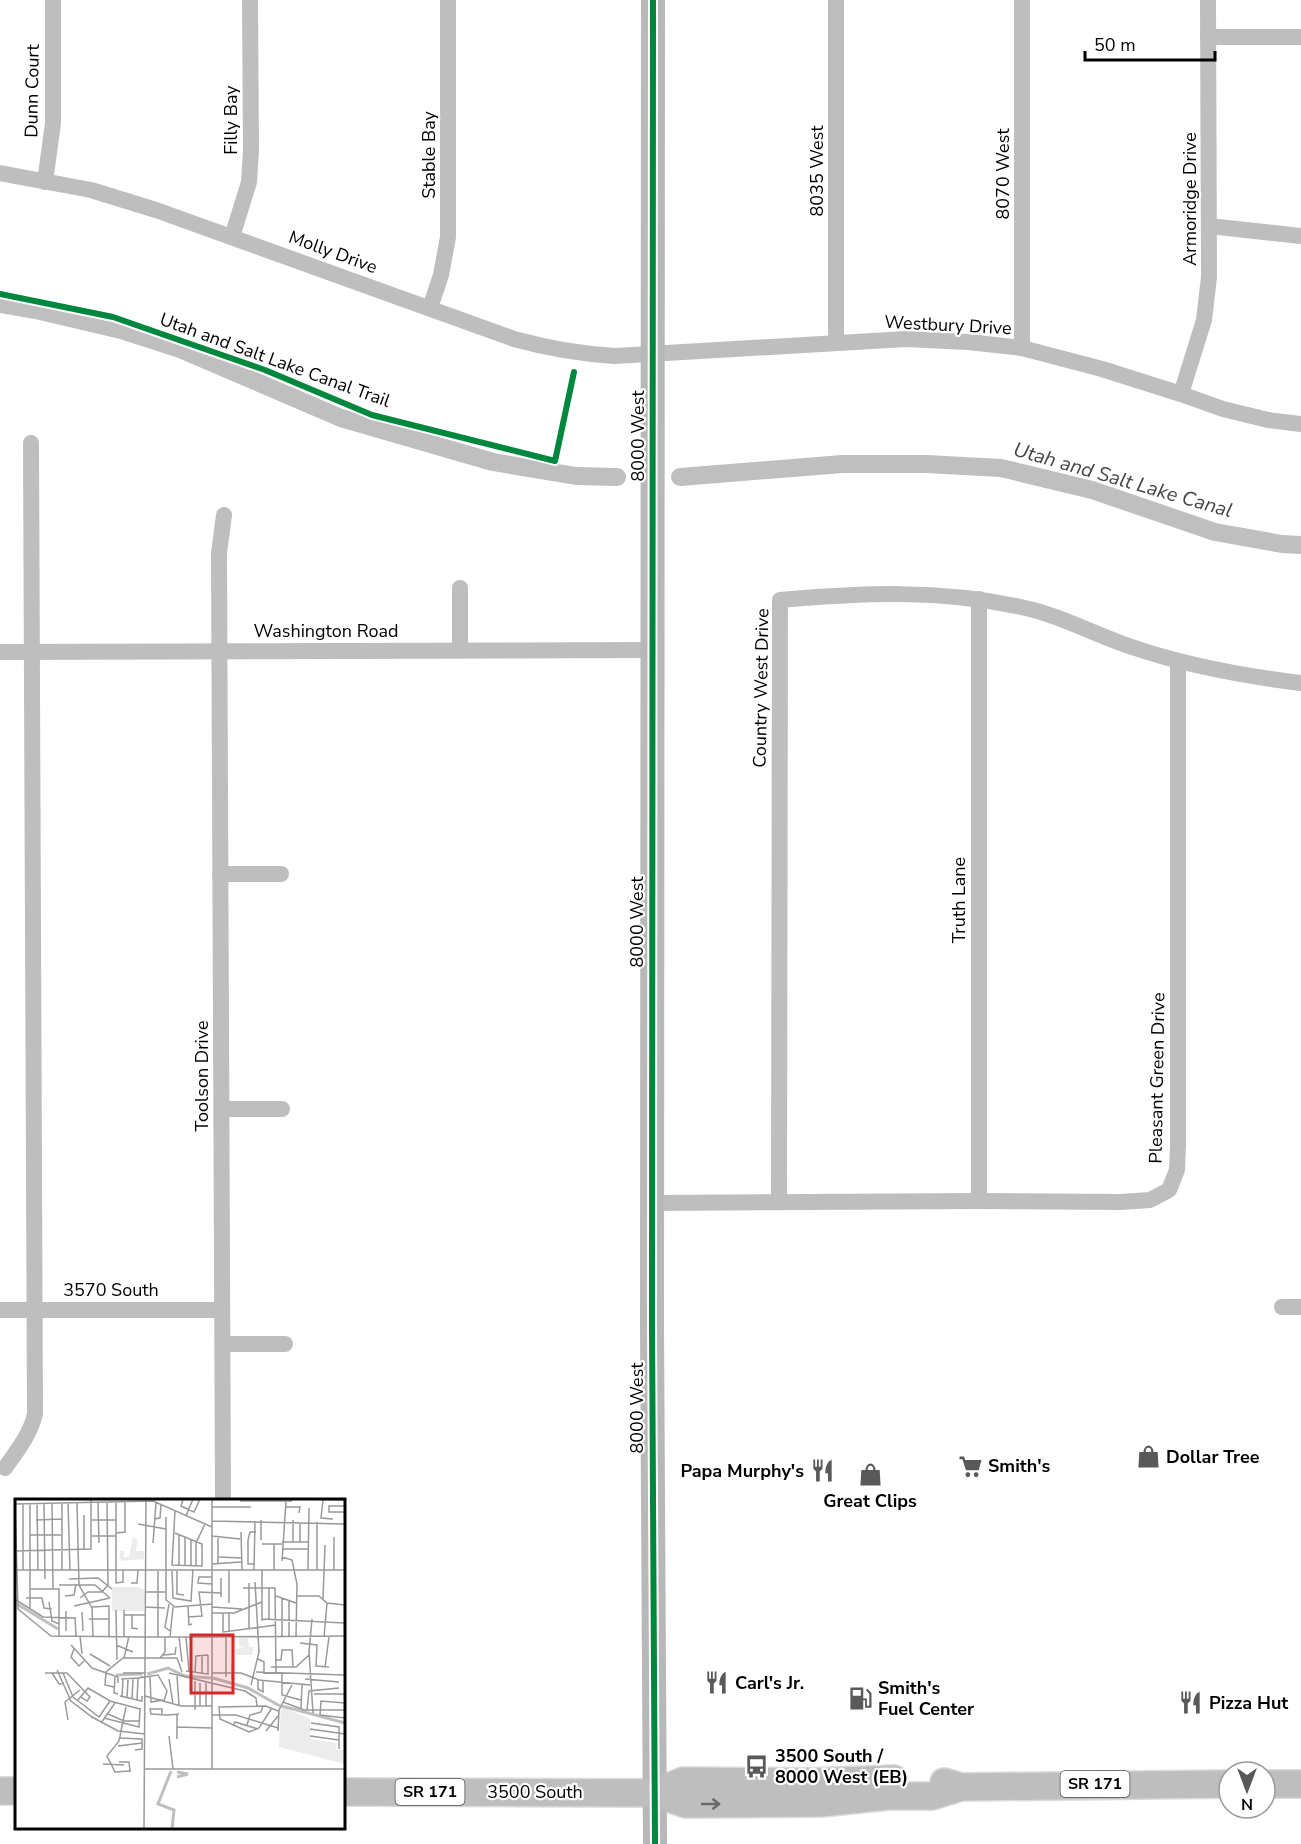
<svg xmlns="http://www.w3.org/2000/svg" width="1301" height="1844" font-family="'Nunito Sans',sans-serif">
	<rect width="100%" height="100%" fill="#fff"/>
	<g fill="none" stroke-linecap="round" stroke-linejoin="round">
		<!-- canal -->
		<g stroke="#bfbfbf" stroke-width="18">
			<polyline points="0,304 36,310 121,330 180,349 341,418 493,462 576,476 617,477"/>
			<polyline points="680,477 842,464 926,464 1001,468 1092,490 1215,532 1282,544 1301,545"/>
		</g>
		<defs>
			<g id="primary">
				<polyline points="944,1782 961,1787 1229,1784"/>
				<polyline points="1265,1784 1301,1784"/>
				<polyline points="0,1791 16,1791"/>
				<polyline points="344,1792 654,1793 686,1804 821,1803 888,1796 932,1796 961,1787"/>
				<polyline points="654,1793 683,1781 811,1782 894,1779"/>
			</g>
		</defs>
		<!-- primary casing -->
		<use href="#primary" stroke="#dbdbdb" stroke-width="30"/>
		<!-- street -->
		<g stroke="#bebebe" stroke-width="16">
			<polyline points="836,0 836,343"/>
			<polyline points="1208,37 1301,37"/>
			<path d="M0 173 91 190 156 210 514 339C547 348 580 354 615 356L906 339 968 342 1022 348 1102 369 1181 394 1223 409 1268 420 1301 424"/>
			<polyline points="45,182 53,123 53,0"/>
			<polyline points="1209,226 1301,236"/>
			<polyline points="232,237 249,182 251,150 250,0"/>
			<polyline points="430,308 441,275 448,237 448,0"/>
			<polyline points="1022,348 1022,0"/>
			<polyline points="1181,394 1204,320 1209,277 1208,0"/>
			<polyline points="460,650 460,588"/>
			<polyline points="0,652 653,650"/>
			<polyline points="220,874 281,874"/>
			<polyline points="222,1109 282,1109"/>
			<polyline points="979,1201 979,599"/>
			<path d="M779 1202 780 600C864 593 938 589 1021 607 1060 615 1095 635 1132 647 1187 666 1244 676 1301 683"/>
			<polyline points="652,1203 979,1201 1121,1202 1150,1200 1169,1190 1177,1170 1178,1145 1178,662"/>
			<polyline points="1282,1307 1301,1307"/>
			<polyline points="0,1310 222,1310"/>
			<polyline points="223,1344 285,1344"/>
			<path d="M5 1468C17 1451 30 1435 35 1414L31 443"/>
			<polyline points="223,1500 219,553 224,515"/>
		</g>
		<!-- secondary -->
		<polyline stroke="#b8b8b8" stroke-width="24" points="653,0 652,1325 655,1844"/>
		<!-- primary -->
		<use href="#primary" stroke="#bebebe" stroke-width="27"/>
		<defs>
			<g id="cycleway">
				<polyline points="653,0 652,1325 655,1844"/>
				<polyline points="0,294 113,317 265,370 372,415 555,461 574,372"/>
			</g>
		</defs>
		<!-- cycleway casing -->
		<use href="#cycleway" stroke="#fff" stroke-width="10"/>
		<!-- cycleway -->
		<use href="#cycleway" stroke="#00873e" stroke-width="6"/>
	</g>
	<!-- one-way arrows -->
	<defs><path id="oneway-shaft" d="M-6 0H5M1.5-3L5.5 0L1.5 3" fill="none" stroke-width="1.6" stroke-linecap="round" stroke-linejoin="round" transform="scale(1.5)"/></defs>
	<use stroke="#686868" href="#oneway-shaft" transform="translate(711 1804)"/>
	<!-- icons -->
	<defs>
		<symbol id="shop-bare" viewBox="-9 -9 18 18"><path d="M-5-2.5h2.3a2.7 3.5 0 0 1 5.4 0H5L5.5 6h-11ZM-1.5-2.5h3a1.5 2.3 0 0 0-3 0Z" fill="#595959" stroke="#fff" stroke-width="2.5" paint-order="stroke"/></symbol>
		<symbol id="supermarket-bare" viewBox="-9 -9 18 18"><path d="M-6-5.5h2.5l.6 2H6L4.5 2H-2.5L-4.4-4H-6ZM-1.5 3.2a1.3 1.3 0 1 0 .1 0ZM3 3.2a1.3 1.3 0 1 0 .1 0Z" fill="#595959" stroke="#fff" stroke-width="2.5" paint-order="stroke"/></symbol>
		<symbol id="restaurant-bare" viewBox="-9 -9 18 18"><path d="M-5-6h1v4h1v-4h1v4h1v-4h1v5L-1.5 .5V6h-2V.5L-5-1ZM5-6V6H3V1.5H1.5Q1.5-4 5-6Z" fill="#595959" stroke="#fff" stroke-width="2.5" paint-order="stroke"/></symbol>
		<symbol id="fuel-bare" viewBox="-9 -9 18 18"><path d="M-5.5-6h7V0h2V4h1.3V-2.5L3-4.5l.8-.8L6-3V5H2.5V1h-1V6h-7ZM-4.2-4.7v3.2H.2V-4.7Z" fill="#595959" stroke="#fff" stroke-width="2.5" paint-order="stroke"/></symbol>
		<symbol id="bus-bare" viewBox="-9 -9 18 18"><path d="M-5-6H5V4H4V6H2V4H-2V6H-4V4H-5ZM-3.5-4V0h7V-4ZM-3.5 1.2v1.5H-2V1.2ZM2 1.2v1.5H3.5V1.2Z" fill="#595959" stroke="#fff" stroke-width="2.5" paint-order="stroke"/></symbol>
	</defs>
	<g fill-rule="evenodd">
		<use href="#shop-bare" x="1132" y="1440" width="33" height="33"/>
		<use href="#supermarket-bare" x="954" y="1450" width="33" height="33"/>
		<use href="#restaurant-bare" x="806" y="1454" width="33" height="33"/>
		<use href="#shop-bare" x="854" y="1458" width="33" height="33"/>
		<use href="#restaurant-bare" x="700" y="1666" width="33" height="33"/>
		<use href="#fuel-bare" x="844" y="1682" width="33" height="33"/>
		<use href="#restaurant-bare" x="1174" y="1686" width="33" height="33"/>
		<use href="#bus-bare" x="740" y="1750" width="33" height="33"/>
	</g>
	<g text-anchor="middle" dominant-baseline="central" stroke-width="4.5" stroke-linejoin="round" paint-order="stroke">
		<!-- shield labels -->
		<g fill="#fff" stroke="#4c4c4c" stroke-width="1.5">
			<rect x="1060.5" y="1771" width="69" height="26" rx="4.5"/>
			<rect x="395.5" y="1779" width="69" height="26" rx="4.5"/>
		</g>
		<g font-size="16" font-weight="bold" fill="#000">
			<text x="1095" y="1784">SR 171</text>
			<text x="430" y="1792">SR 171</text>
		</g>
		<!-- street labels -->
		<g font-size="18" fill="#000" stroke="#fff">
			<text transform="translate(32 91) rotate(-89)">Dunn Court</text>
			<text transform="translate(231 120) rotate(-90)">Filly Bay</text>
			<text transform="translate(429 155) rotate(-90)">Stable Bay</text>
			<text transform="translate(817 171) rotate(-90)">8035 West</text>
			<text transform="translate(1003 174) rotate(-90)">8070 West</text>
			<text transform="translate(1190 199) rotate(-90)">Armoridge Drive</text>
			<text transform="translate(333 252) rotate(20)">Molly Drive</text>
			<text transform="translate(948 325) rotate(3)">Westbury Drive</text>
			<text transform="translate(275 360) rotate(20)">Utah and Salt Lake Canal Trail</text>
			<text transform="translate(638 436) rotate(-90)">8000 West</text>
			<text x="326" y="631">Washington Road</text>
			<text transform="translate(761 688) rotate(-89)">Country West Drive</text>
			<text transform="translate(959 900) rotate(-90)">Truth Lane</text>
			<text transform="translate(637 922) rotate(-90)">8000 West</text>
			<text transform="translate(202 1076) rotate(-90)">Toolson Drive</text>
			<text transform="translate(1157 1078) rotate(-89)">Pleasant Green Drive</text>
			<text x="111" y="1290">3570 South</text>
			<text transform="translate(637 1408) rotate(-90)">8000 West</text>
			<text x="535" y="1792">3500 South</text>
		</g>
		<!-- poi labels -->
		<g font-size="18" font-weight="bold" fill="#000" stroke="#fff" text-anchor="start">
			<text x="1166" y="1457">Dollar Tree</text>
			<text x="988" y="1466">Smith's</text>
			<text x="804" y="1471" text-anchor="end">Papa Murphy's</text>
			<text x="870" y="1501" text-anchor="middle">Great Clips</text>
			<text x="735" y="1683">Carl's Jr.</text>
			<text x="878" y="1688">Smith's<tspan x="878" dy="21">Fuel Center</tspan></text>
			<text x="1209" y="1703">Pizza Hut</text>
			<text x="775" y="1756">3500 South /<tspan x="775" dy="21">8000 West (EB)</tspan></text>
		</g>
		<!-- water labels -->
		<g font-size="20" font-style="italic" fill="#444" stroke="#fff">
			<text transform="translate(1123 480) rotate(16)">Utah and Salt Lake Canal</text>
		</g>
	</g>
	<!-- overview -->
	<g transform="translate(15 1499)">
		<rect width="330" height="330" fill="#fff"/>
		<path d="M118 38 123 41 121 52H129V60L104 62 105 52H110L108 58H114ZM97 88H124L130 92 129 112H97ZM224 139H233L234 148H239L237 156H221L220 150 230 148 224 147ZM266 207 295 220V240L322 244 321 251H330V265L264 248Z" fill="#ececec"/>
		<path fill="none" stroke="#bfbfbf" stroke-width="3" d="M2 105 43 130M132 175 153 169 170 177 196 179M101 176 127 175M198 179 233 189 265 207M267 207 330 224M156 272 143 305 159 311 157 330M162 278 173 275 162 273"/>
		<path fill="none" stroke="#999" stroke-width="1.5" d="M168 0 166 7 179 13 185 0M197 0V270M289 0 330 1M308 1 306 19 318 20M225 2H277M101 3V84L108 83V71M37 4 38 90M47 4V71M53 4 55 71M62 4 64 86 77 109 78 137M83 4 84 44M0 5 3 110 36 137 130 138M0 5 138 2 197 28M8 5V71M22 5 23 71M29 5 30 80M330 7H314V13H330M197 8H236M271 8H285L284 14M69 16V50M171 17 178 0M151 18V101L160 108 197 105M139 20 145 19 146 5M21 21 47 20M76 21H101M246 21V41M197 22 330 25M285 24V43M123 25 151 30M226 33 227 71M101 34 110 33V3M160 34 187 45V67L157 66 160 12M164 35V67M15 36H46M76 37H101M197 37 225 40M203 37V65M319 38V71M267 43H293M278 43V21M138 44 141 4M247 45H267M259 45V71M267 50H294M1 52 76 50V0M204 58 227 59M267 58 277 61 282 85 281 138M267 62 271 2M197 65 226 63M239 65H233V41L235 33H241M170 67V37M176 67V40M181 67V44L190 25M1 71H330M239 71 240 22M247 71V122M293 71 294 9M302 71V23M143 72V138M157 72 158 99 176 102 178 70M162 72V95L169 96M197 78H184L183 84 197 85M206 79V98M54 80 83 79 97 90M116 84H122L123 71M234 84V130M44 86H80L95 99M228 89H260L261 175M254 89V120M16 90H44V137M130 93H150M50 97 59 96 61 85M261 97 281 104M281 97H304L312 104 330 106M11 99H27L29 109 37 110M65 99 73 93H87L93 86 92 3M308 100 310 46M1 101 28 118 60 119M34 103 37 122 44 125M214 104V71M154 105 150 128 155 132M59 107 95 99M77 108 94 107V137M130 108 150 109M173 108 174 126 177 125M197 108 227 110M15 109V5M101 111 102 161M109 111V137M51 112V132M67 113 68 132M197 114H219L247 103M208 114V133L261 126M214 114V133M109 116H130M117 116V129L123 130M60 118 61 137M173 118 187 117 184 93 206 94M74 120H94M247 120 330 124M297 120 294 153 298 214M65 137 67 155M130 138H188M155 138 158 108M164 138 167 163M171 138 174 172M187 138 330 137M211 138V178M267 138V99M274 138V101M309 138 312 104M285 144 302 146 301 167 314 168M56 146 77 169 103 178V184M101 146 118 153M59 150 56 158 64 167 69 162M75 155 95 167M148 156 160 155 161 148M109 159 114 137M145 159 150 153V138M243 160 249 163V175M260 161H266L267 151H277L278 168M256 168H281L294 156M310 168 314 138M42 171 56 202 77 218 103 232 130 235M171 172 193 175V156M180 173 181 157 193 156M241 173 330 176M30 174H52L75 198 72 202 66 198M37 174 44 185 49 184M48 174 58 198 84 218M108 174H131M154 174 230 192 241 199 242 207M197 174H226L244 181 295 186M267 174V196L286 201M187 175V156M162 177 164 206M100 178 99 194 103 195M128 178 123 179 143 176 152 192 149 202M135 178 136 203 148 201M106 180 123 179 122 202M154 180 158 205M217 180 218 148M290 180 324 183M243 181V190L248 193V181M180 182V211M191 184V207M236 186 244 153 240 83M99 188 90 186 91 173 108 159H162L167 173M299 195H330M105 197 127 202V197M130 197 166 207H197M107 198 108 180M112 199 113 181M117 200 118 180M62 202 73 189 95 202 125 210M268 203 289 211H330M330 204 306 202 305 216 330 219M185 207V184M111 208 104 242 92 257 100 273 116 272M257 209 244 229 234 233 205 220 204 208 251 207 263 212M286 209 287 186M292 211 294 192 324 189M93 215 109 222H125M162 215V240M147 216V210H135L136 215H137L150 216H154L164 215M197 216H221L263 229M84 218 95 202M89 219 124 228 125 209M53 221 50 203 65 191M86 224 100 204M296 224 324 228V250M232 226 235 216 246 213 248 207M218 227 220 223 243 230M162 228 197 229M295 230 330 235M251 232 263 217M263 232 264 211 277 186M154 237 158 270M295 237 324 241M105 239 127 240V250L120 251M103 247 127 244M104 263H114L115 272M88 265 109 266M130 270H330M129 330 131 0"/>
		<path fill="#d62828" fill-opacity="0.15" stroke="#d62828" stroke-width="3" d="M176 136H218V194H176Z"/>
		<rect width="330" height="330" fill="none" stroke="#000" stroke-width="3"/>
	</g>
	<!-- north arrow -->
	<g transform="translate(1247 1790) rotate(180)"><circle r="28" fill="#ffffff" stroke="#999999" stroke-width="1.5"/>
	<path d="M0-4.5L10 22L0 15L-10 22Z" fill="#595959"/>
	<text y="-9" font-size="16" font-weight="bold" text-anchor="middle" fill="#000000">N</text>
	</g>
	<!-- scale -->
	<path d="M1085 51v9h130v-9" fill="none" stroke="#000000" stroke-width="3"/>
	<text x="1094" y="51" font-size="18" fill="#000000" stroke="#ffffff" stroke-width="4.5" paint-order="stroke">50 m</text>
</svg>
